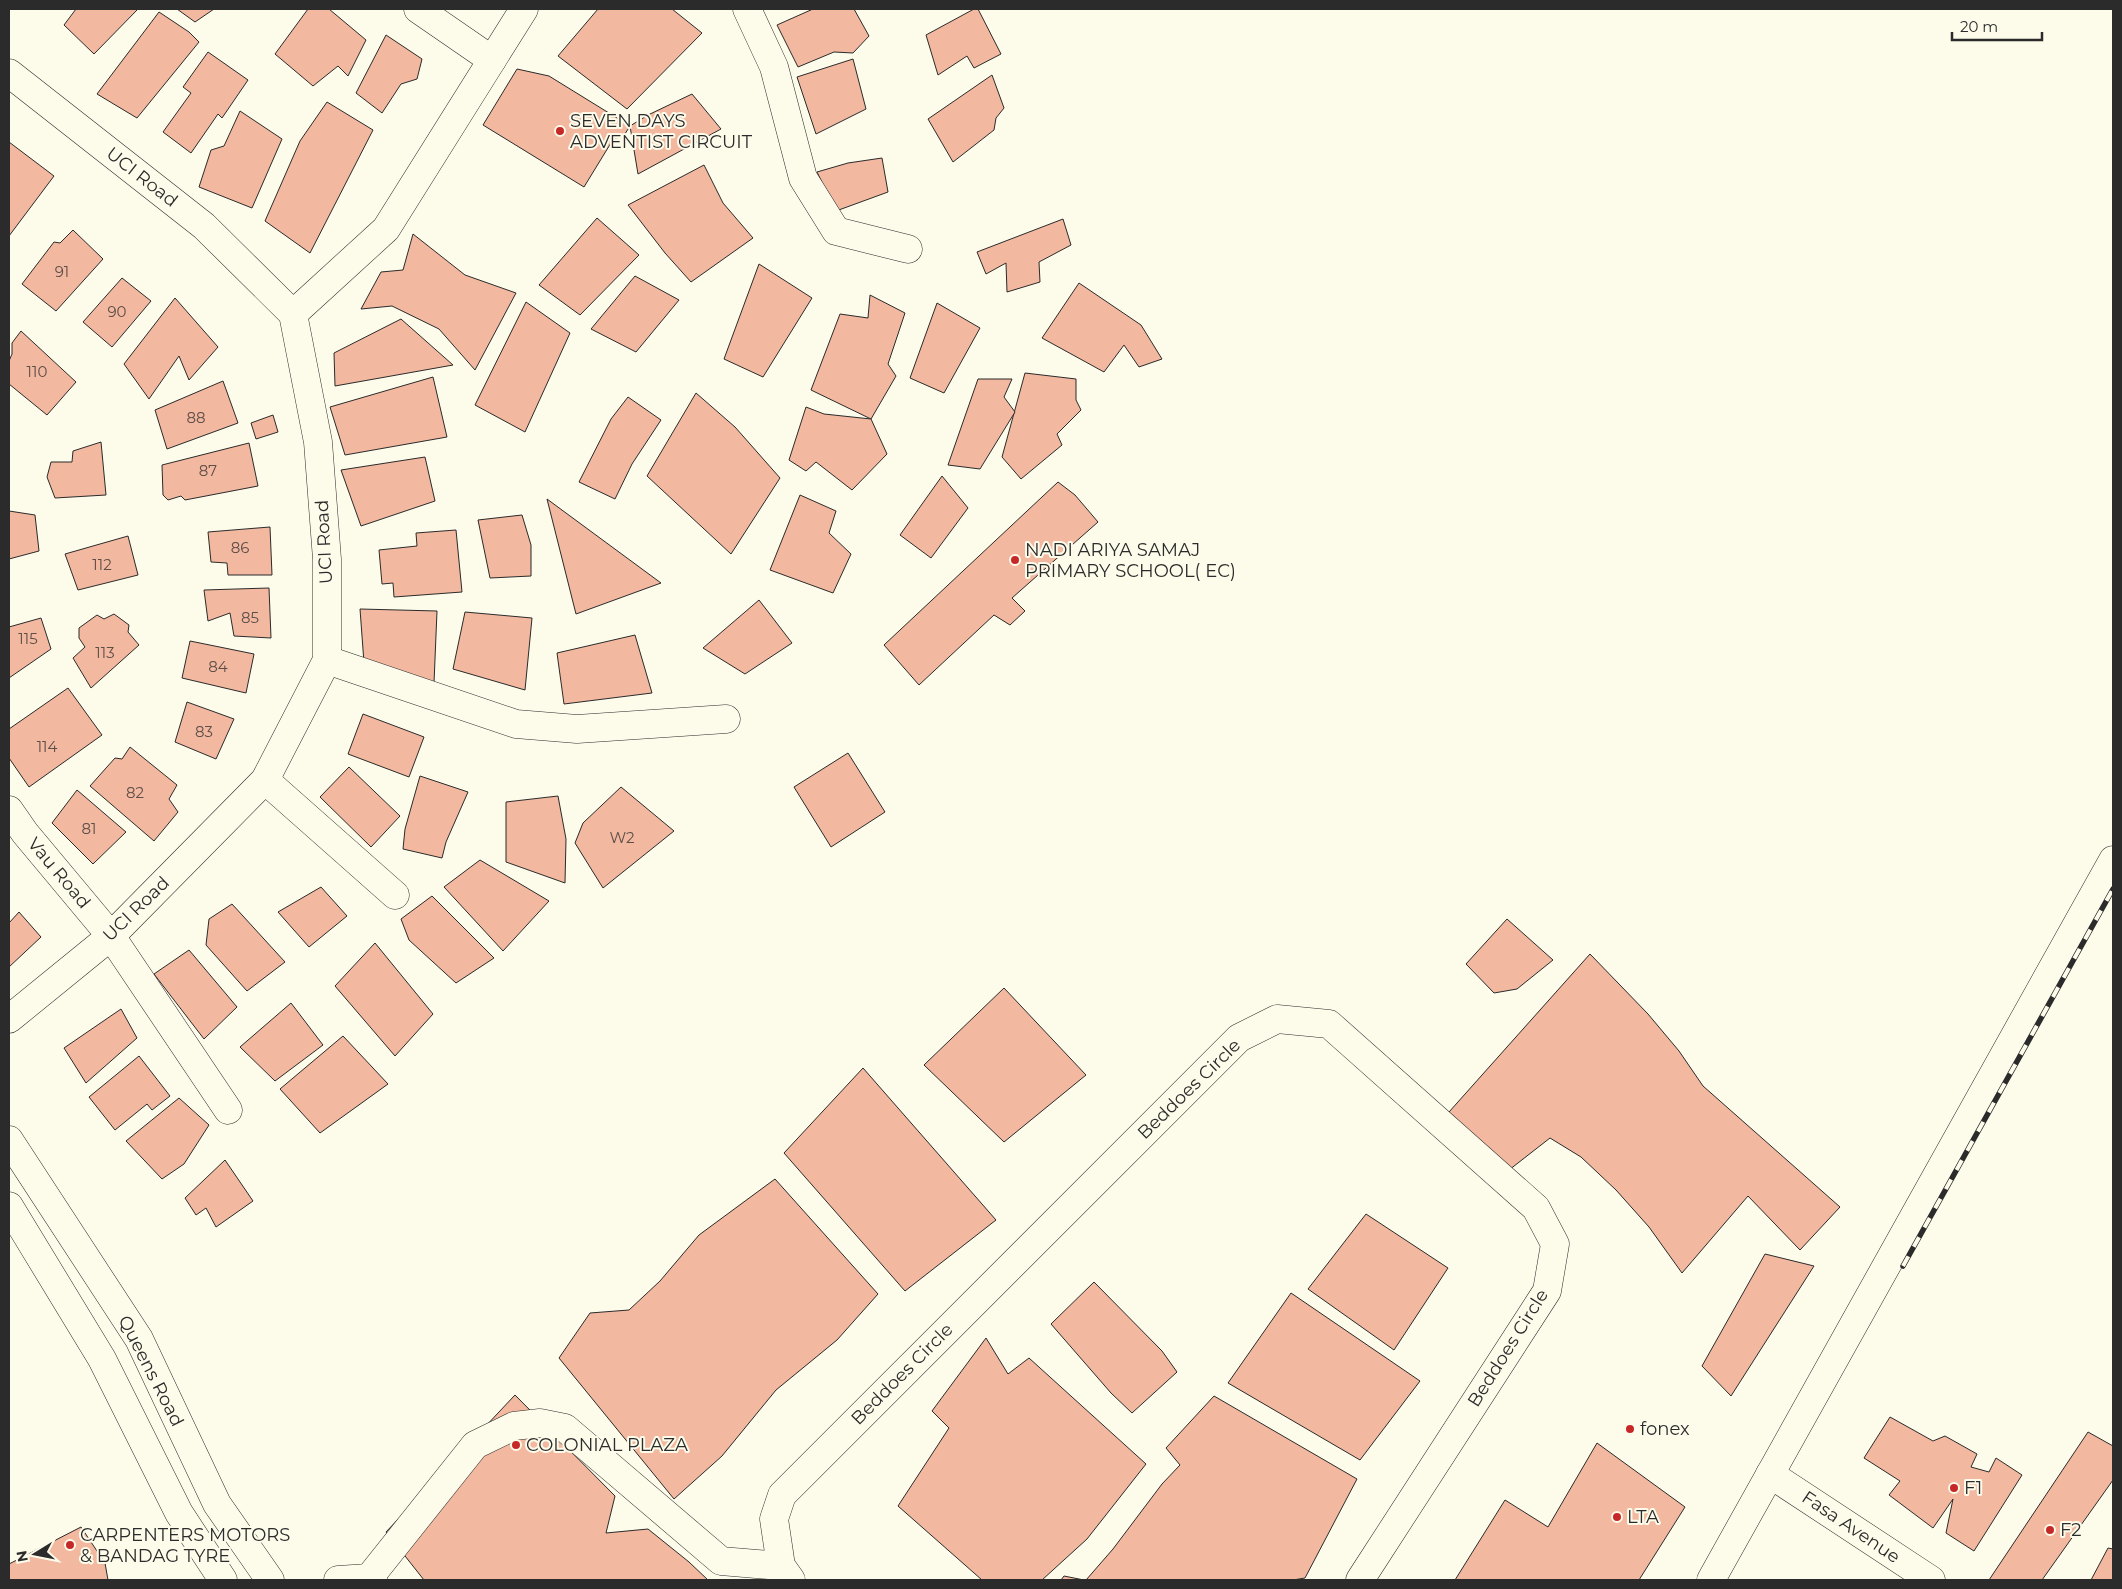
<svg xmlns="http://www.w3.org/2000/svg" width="2122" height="1589" font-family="Montserrat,sans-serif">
	<rect width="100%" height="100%" fill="#fdfbea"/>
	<!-- building -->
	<g fill="#f2b8a0" stroke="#2b2b2b">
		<polygon points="76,9 138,9 94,54 64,25"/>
		<polygon points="177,9 214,9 195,22"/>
		<polygon points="308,9 329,9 366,40 348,76 338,66 313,86 275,54"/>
		<polygon points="598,9 672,9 702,33 627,109 558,56"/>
		<polygon points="813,9 854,9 869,36 853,53 834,52 798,67 777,25"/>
		<polygon points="974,9 978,9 1001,54 974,68 967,56 938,75 926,35"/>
		<polygon points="159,12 189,32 199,42 137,118 97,94"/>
		<polygon points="386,35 422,59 417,79 401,84 382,113 356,93"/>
		<polygon points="208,52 248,80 222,118 218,114 191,153 163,132 191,93 183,87"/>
		<polygon points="853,59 866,109 816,134 797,77"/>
		<polygon points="517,69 549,76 630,126 623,137 614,138 584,187 483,125"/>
		<polygon points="992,75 1004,108 996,118 994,130 953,162 928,119"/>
		<polygon points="692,94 721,129 638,174 630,126 648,115"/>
		<polygon points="327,102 373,130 310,253 265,221 300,141"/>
		<polygon points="240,111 282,139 252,208 199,187 211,150 224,146"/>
		<polygon points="9,142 54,176 9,236"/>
		<polygon points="882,158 888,192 836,211 817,172 848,163"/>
		<polygon points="704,165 723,203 753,238 691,282 665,253 628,205"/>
		<polygon points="597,218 639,255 580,315 539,285"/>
		<polygon points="1063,219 1071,245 1039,262 1040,282 1007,292 1006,263 986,274 977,252"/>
		<polygon points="73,230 103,259 56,311 22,284 54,242 60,243"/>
		<polygon points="413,234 465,275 516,293 475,370 439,329 392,306 361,309 381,272 403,270"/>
		<polygon points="759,264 812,298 763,377 724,359"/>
		<polygon points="635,276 679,300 636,352 591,329"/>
		<polygon points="122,278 151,301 112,347 83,322"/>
		<polygon points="1079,283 1141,325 1162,359 1139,367 1124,345 1104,372 1042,338"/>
		<polygon points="870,295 905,313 888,364 896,376 871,419 811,390 840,314 868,318"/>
		<polygon points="175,298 218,347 189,380 179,356 149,399 124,364"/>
		<polygon points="526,302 570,333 525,432 475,405"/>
		<polygon points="937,303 980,328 944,393 910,378"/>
		<polygon points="401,319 453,365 335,386 334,353"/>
		<polygon points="21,331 76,382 47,415 9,384 9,361 12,354 12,343"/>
		<polygon points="1025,373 1076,379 1076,400 1081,410 1057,434 1062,445 1021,479 1002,457"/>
		<polygon points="433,377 447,437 345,455 330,407"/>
		<polygon points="978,379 1012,379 1004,397 1015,412 980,469 948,465"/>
		<polygon points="223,381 238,423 167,449 155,410"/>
		<polygon points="696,393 735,427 780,478 731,554 647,476"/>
		<polygon points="628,397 661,420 632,464 615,499 579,482 611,419"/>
		<polygon points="806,407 824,414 871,419 887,454 852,490 816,462 806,471 789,460"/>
		<polygon points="273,415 278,432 256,439 251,423"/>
		<polygon points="101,442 106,495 55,498 47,477 51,462 72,462 73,451"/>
		<polygon points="249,443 258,486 185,500 181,496 168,500 163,495 162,465"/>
		<polygon points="425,457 435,501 361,526 341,470"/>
		<polygon points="942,476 968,508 931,558 900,535"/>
		<polygon points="1058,482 1075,495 1098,522 1012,598 1025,611 1010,625 994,615 919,685 884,645"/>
		<polygon points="800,495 836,511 829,533 851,554 833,593 770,570"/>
		<polygon points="547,499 661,583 576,614"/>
		<polygon points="9,511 35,515 39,551 9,559"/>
		<polygon points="522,515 531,545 531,576 490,578 478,520"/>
		<polygon points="270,527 272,575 228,575 227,563 211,562 208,532"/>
		<polygon points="456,530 462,592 394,597 393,583 382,584 379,550 417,546 416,533"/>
		<polygon points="128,536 138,575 78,590 65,554"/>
		<polygon points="269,588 271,638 234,636 230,613 208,621 204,590"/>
		<polygon points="759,600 792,643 745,674 703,648"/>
		<polygon points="360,609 437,611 434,683 364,663"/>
		<polygon points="465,612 532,618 525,690 453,669"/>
		<polygon points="114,614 129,625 128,632 139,645 91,688 73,658 85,647 79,638 79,628 97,615 104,619"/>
		<polygon points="41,618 51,649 9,678 9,627"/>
		<polygon points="635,635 652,693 564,704 557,653"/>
		<polygon points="190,641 254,654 246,693 182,678"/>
		<polygon points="68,688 102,735 29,787 9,758 9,729"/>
		<polygon points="187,702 234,719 216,759 175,742"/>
		<polygon points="363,714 424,737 409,777 348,754"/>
		<polygon points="130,747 177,785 169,799 178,812 154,841 90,786 115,758 122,759"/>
		<polygon points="848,753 885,812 831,847 794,787"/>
		<polygon points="349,767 400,816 371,847 320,797"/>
		<polygon points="420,776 468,792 446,842 442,858 403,849 405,829"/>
		<polygon points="621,787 674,831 603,888 575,843 583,823"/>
		<polygon points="77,790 126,832 93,864 52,823"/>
		<polygon points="558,796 566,839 565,883 506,862 506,802"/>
		<polygon points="480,860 549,901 503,951 444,887"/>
		<polygon points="321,887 347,916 309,947 278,912"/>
		<polygon points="432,896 494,958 456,983 409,940 401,919"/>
		<polygon points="232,904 285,962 247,991 206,945 209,919"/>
		<polygon points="19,912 41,937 9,967 9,923"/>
		<polygon points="1507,919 1553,960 1517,989 1494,993 1466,964"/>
		<polygon points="375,943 433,1014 395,1056 335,986"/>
		<polygon points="189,950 237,1007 204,1039 154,974"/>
		<polygon points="1590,954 1648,1014 1679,1051 1703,1086 1840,1207 1800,1250 1748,1196 1682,1273 1649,1227 1616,1190 1581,1157 1550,1138 1509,1170 1449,1112"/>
		<polygon points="1004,988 1086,1075 1004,1142 924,1065"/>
		<polygon points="291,1003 323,1045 275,1081 240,1047"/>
		<polygon points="121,1009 137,1038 86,1083 64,1048"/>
		<polygon points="343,1036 388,1084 320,1133 280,1089"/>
		<polygon points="139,1056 170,1096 152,1110 147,1104 115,1130 89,1097"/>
		<polygon points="863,1068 996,1220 905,1291 784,1153"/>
		<polygon points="179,1098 209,1125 184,1164 162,1179 126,1141"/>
		<polygon points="225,1160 253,1201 216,1227 206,1208 196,1215 185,1198"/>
		<polygon points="775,1179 878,1294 837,1340 776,1390 722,1456 674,1499 559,1358 590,1313 629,1310 660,1281 699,1235"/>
		<polygon points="1366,1214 1448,1268 1394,1350 1308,1289"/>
		<polygon points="1765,1254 1814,1266 1731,1396 1702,1366"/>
		<polygon points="1094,1282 1162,1351 1177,1372 1132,1413 1111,1393 1051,1324"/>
		<polygon points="1291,1293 1420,1381 1360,1460 1228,1383"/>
		<polygon points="986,1338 1008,1374 1029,1358 1146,1464 1087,1539 1042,1580 982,1580 898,1506 949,1428 932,1411"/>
		<polygon points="515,1395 615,1496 606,1533 648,1529 689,1562 708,1580 424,1580 386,1532"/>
		<polygon points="1214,1396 1357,1479 1305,1578 1293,1580 1086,1580 1113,1549 1162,1484 1180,1465 1166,1448"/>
		<polygon points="1890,1417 1933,1441 1945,1436 1977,1454 1971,1467 1989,1472 1996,1458 2022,1475 1974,1551 1946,1533 1953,1499 1933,1528 1889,1495 1900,1481 1864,1458"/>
		<polygon points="2088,1432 2113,1446 2113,1480 2042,1580 1989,1580"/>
		<polygon points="1597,1443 1685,1507 1639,1580 1455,1580 1505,1500 1548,1527"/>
		<polygon points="81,1527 105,1563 108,1580 9,1580 9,1564"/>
		<polygon points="2108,1548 2113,1549 2113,1580 2091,1580"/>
		<polygon points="1064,1576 1084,1580 1061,1580"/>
	</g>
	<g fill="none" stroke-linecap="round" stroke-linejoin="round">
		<defs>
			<g id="minor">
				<polyline points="418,9 492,60"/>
				<polyline points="747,9 774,67 803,178 836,231 908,249"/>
				<polyline points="9,73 204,226 293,314 318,442 327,559 327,660 265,780 111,936 9,1019"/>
				<polyline points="293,314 386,229 524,9"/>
				<polyline points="327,660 516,724 577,729 726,719"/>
				<polyline points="265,780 395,895"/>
				<polyline points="9,810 25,833 111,936 228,1110"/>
				<polyline points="1770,1474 1931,1580"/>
				<polyline points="369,1578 475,1445 514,1426 540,1423 565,1428 721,1561 781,1566"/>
				<polyline points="338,1580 369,1578 373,1580"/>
				<polyline points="791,1580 781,1566 774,1519 782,1495 1239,1038 1277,1019 1329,1024 1536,1208 1555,1244 1547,1291 1360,1580"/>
			</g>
			<g id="major">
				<polyline points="9,1140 139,1339 217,1504 270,1580"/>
				<polyline points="9,1206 102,1359 179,1513 223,1580"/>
				<polyline points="1711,1580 2113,860"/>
			</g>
		</defs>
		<!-- minor casing -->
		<use href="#minor" stroke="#2b2b2b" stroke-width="29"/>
		<!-- major casing -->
		<use href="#major" stroke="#2b2b2b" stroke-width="29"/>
		<!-- minor -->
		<use href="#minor" stroke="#fdfbea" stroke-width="28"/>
		<!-- major -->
		<use href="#major" stroke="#fdfbea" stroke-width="28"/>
		<defs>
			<polyline id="rail" points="1903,1266 2113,889"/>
		</defs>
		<!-- rail casing -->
		<use href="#rail" stroke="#2b2b2b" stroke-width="5.5"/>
		<!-- rail -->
		<use href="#rail" stroke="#fdfbea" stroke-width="4" stroke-dasharray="11" stroke-linecap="butt"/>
	</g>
	<!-- markers -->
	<g fill="#c62828" stroke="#fdfbea" stroke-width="2">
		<circle cx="560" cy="131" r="5"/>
		<circle cx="1015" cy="560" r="5"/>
		<circle cx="1630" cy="1429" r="5"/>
		<circle cx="516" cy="1445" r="5"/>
		<circle cx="1954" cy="1488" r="5"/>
		<circle cx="1617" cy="1517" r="5"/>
		<circle cx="2050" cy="1530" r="5"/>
		<circle cx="70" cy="1545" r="5"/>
	</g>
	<g text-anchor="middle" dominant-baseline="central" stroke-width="4" stroke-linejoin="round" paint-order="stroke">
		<!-- number labels -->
		<g font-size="15" fill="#5d4e48">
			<text x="62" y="271">91</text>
			<text x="117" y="311">90</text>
			<text x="37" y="371">110</text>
			<text x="196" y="417">88</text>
			<text x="208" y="470">87</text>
			<text x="240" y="547">86</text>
			<text x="102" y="564">112</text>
			<text x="250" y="617">85</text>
			<text x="28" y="638">115</text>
			<text x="105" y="652">113</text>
			<text x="218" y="666">84</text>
			<text x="204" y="731">83</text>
			<text x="47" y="746">114</text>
			<text x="135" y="792">82</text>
			<text x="89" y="828">81</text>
			<text x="622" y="837">W2</text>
		</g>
		<!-- poi labels -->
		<g font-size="18" fill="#2b2b2b" stroke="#fdfbea" text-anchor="start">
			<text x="570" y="121">SEVEN DAYS<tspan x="570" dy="21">ADVENTIST CIRCUIT</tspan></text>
			<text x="1025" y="550">NADI ARIYA SAMAJ<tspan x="1025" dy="21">PRIMARY SCHOOL( EC)</tspan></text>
			<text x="1640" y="1429">fonex</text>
			<text x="526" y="1445">COLONIAL PLAZA</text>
			<text x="1964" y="1488">F1</text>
			<text x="1627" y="1517">LTA</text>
			<text x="2060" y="1530">F2</text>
			<text x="80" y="1535">CARPENTERS MOTORS<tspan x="80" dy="21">&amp; BANDAG TYRE</tspan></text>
		</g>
		<!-- street labels -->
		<g font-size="18" fill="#2b2b2b" stroke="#fdfbea">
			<text transform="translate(142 177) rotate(38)">UCI Road</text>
			<text transform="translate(324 542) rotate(-93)">UCI Road</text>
			<text transform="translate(59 873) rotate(50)">Vau Road</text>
			<text transform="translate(136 909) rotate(-44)">UCI Road</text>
			<text transform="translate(1189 1089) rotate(-44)">Beddoes Circle</text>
			<text transform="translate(1508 1348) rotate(-58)">Beddoes Circle</text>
			<text transform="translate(151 1371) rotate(63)">Queens Road</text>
			<text transform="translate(902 1374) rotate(-45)">Beddoes Circle</text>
			<text transform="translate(1851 1527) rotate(34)">Fasa Avenue</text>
		</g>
	</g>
	<!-- border -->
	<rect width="2122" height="1589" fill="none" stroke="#2b2b2b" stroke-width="20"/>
	<!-- north arrow -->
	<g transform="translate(35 1554) rotate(260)" stroke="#fdfbea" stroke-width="4" paint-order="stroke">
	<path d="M0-4L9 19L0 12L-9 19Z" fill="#2b2b2b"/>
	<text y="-8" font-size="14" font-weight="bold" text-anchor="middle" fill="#2b2b2b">N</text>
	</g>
	<!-- scale -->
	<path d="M1952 32v8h90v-8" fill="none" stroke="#2b2b2b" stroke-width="2.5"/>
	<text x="1960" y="32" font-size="15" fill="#2b2b2b" stroke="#fdfbea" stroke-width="4" paint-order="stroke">20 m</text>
</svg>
